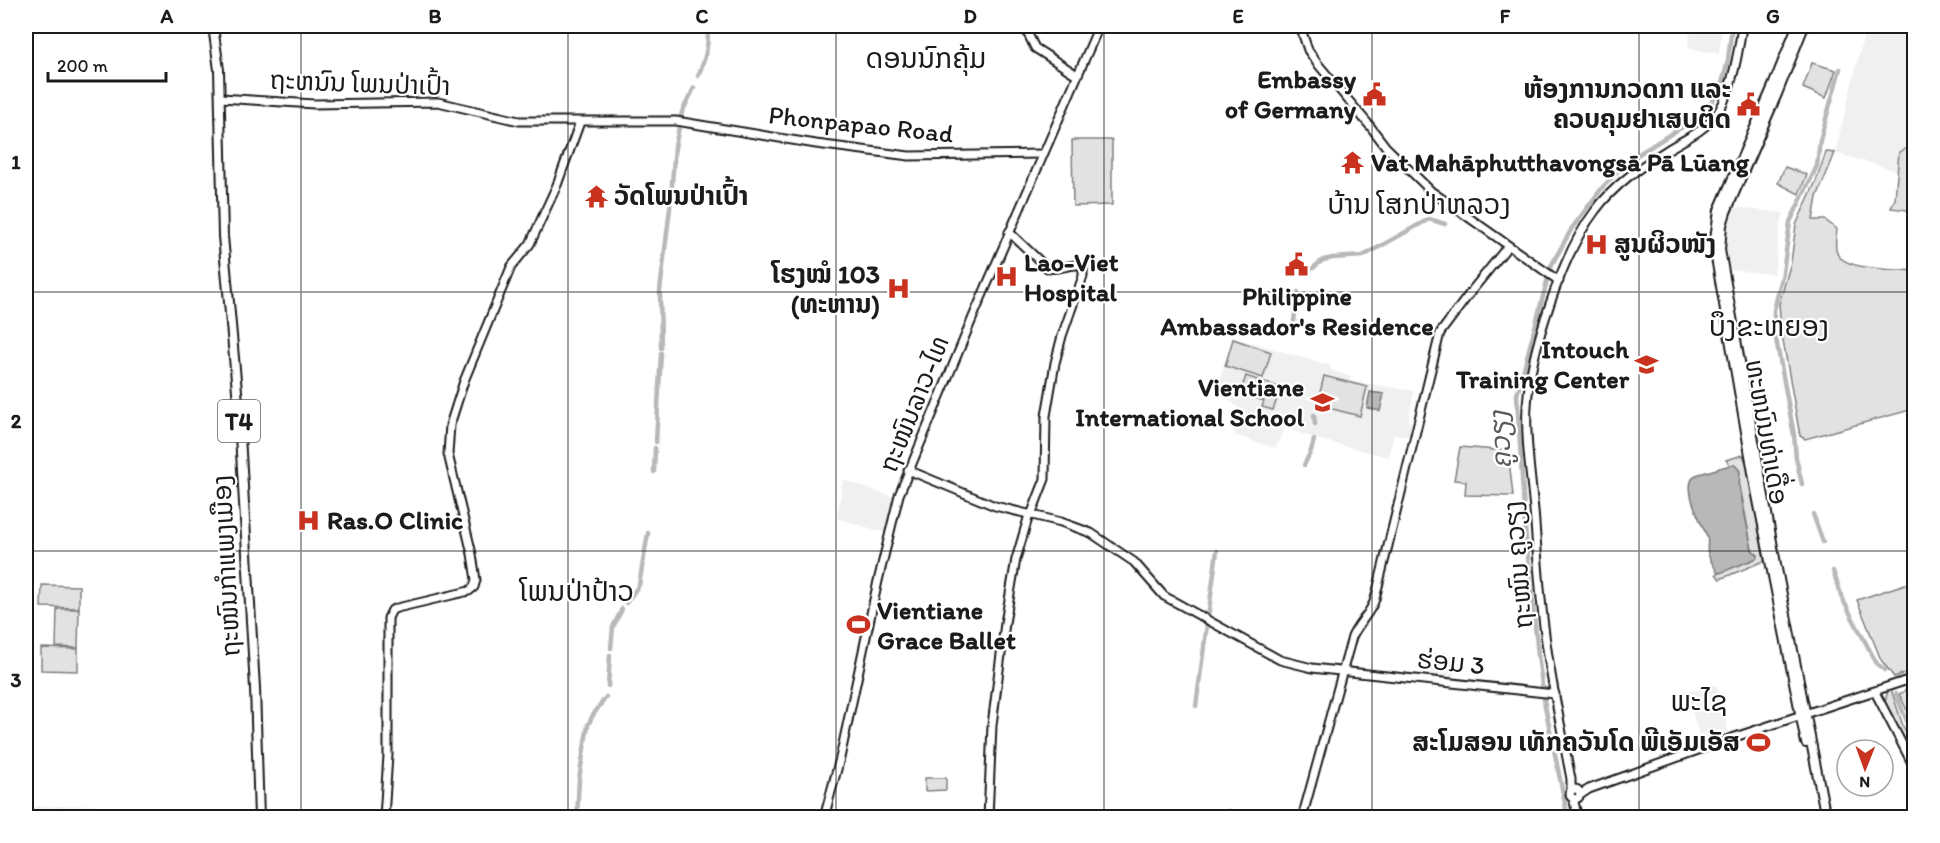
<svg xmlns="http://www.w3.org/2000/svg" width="1940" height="843" font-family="Itim,'Noto Sans Lao',sans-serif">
	<rect width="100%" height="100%" fill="#fff"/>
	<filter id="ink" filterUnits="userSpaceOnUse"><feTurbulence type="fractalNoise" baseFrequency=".0167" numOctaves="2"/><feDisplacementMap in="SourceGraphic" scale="12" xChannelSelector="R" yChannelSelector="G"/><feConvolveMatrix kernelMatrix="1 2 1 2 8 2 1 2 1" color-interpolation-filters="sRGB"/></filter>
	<g filter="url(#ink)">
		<!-- built -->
		<g fill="#f0f0f0">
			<polygon points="1691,26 1722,26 1719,54 1688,48"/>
			<polygon points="1866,26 1914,26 1914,160 1900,151 1898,171 1835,153"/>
			<polygon points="1731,207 1784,213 1780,225 1774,274 1724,270 1723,231"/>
			<polygon points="1233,337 1331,366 1330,370 1351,377 1350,381 1414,391 1408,421 1414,423 1410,437 1394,434 1388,457 1321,440 1285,428 1275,448 1234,435 1243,415 1238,413 1239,408 1224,396 1225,391 1217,388"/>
			<polygon points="843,480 894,497 885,533 837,518"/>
			<polygon points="1431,653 1455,656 1453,680 1428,676"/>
			<polygon points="1714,685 1717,686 1729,733 1727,736 1702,745 1686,692"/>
			<polygon points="97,805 97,817 26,817 26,807"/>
		</g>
		<!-- green -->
		<g fill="#e2e2e2" stroke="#7f7f7f" stroke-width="1.5">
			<polygon points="1812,63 1836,70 1826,98 1803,88"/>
			<polygon points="1072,140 1112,140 1112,205 1073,206"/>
			<polygon points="1907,148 1911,160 1914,160 1914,211 1891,208 1895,199 1899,152"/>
			<path d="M1826 152 1835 153 1817 197 1813 220H1825L1837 229C1836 236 1834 246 1837 253 1844 271 1897 269 1914 271V409L1805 439 1800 436 1781 329 1779 304 1791 262 1796 225 1816 181Z"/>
			<polygon points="1785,167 1807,175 1799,194 1778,183"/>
			<polygon points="1233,339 1271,352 1263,378 1225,366"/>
			<polygon points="1246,376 1281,388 1273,410 1262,407 1264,401 1240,393"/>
			<polygon points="1324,376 1367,387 1360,416 1317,405"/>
			<polygon points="1460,447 1508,451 1513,496 1465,495 1466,481 1454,480"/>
			<polygon points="1743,455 1745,460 1749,460 1766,556 1764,561 1720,579 1716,574 1757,558 1758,556 1752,550 1736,465 1730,465 1726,460"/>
			<polygon points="1914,581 1914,670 1894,677 1881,660 1857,600"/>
			<polygon points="42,585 79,586 79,608 41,607"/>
			<polygon points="57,609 79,609 78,648 56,647"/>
			<polygon points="41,648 78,649 78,671 41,670"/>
			<polygon points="1914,683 1914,724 1899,694 1905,691 1907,685"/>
			<polygon points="1891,689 1903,726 1914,747 1914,760 1886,707 1885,702 1888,690"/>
			<polygon points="925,778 946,778 946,790 925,791"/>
		</g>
		<!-- water -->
		<g fill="#b8b8b8" stroke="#7a7a7a" stroke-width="1.5">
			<polygon points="1370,392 1384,394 1380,411 1367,408"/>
			<path d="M1730 465H1735L1740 471 1739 486 1752 550 1758 555 1757 558 1720 573 1717 572C1714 566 1710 560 1708 554 1706 549 1709 541 1707 536 1701 522 1680 484 1696 475Z"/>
		</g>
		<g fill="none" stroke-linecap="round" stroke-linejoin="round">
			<!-- canal -->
			<g stroke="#b8b8b8" stroke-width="4.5">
				<path d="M698 76C705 60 710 43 707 26"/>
				<polyline points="1313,268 1323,260 1333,258 1363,256 1429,219 1445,224"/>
				<polyline points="1294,321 1298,292"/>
				<polyline points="661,348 660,291 670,208 675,147 682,112 694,88"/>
				<polyline points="1314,415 1315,424"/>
				<polyline points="656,442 661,353"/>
				<polyline points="1304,465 1311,451 1314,440"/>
				<polyline points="654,472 655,448"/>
				<polyline points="1802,484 1796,458 1794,435 1774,328 1774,310 1783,273 1790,222 1817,166 1820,140 1840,69"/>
				<polyline points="1813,514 1823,542"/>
				<polyline points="1833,571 1843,600 1877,664 1885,670"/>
				<polyline points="626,603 639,585 648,533"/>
				<polyline points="611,648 613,627 622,609"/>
				<polyline points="608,686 610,655"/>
				<polyline points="1896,694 1914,739"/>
				<polyline points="1196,706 1217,551"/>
				<polyline points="577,818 579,779 588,725 593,715 606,697"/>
				<polyline points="1568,818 1545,706 1538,655 1525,528 1517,395 1551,266 1572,228 1602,188 1626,162 1690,122 1702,114 1712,102 1722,84 1728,60 1732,26"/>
			</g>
			<defs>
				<g id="secondary">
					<polyline points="1024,26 1035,48 1077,75"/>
					<polyline points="1300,26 1308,50 1317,63 1370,126 1386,147 1431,191 1559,281"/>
					<polyline points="221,98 314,104 438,102 519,121 676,121 816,144 909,156 1042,154"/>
					<path d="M1009 232 1047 268C1059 271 1070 263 1083 265V276L1062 336 1055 363 1046 416 1045 479 1031 515"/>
					<polyline points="908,470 995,506 1061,522 1091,533 1134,562 1164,596 1280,660 1312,668 1555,694"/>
					<polyline points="1875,692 1914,767"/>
					<circle cx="1575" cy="794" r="5"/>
					<path d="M1571 791V779C1564 742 1556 705 1550 668 1541 616 1538 562 1534 510 1531 476 1525 440 1527 406 1530 352 1562 254 1595 211 1614 185 1640 167 1667 150 1683 140 1704 131 1715 116 1731 97 1739 49 1742 26"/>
					<polyline points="1580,795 1589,789 1732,738 1914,678"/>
					<polyline points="1573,798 1578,818"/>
					<polyline points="384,818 388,755 388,618 392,610 397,608 469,591 474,587 476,580 472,554 448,454 450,425 464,381 511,267 530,244 557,185 580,122"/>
					<polyline points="824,818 840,758 878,581 899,495 973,317 1099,26"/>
					<polyline points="988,818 992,725 1005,623 1016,559 1029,515"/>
					<polyline points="1229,818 1230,815 1238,818"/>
					<path d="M1302 818 1352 637C1358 623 1371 613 1375 599L1440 333 1473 289 1508 246"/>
				</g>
				<g id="primary">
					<polyline points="213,26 219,70 223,236 238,402 255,688 259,818"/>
					<polyline points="1797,26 1773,86 1719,210 1714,246 1756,490 1806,743"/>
					<polyline points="1804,26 1777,94 1726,212 1722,225 1720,250 1776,564 1826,818"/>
				</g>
			</defs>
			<!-- secondary casing -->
			<use href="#secondary" stroke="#1c1c1c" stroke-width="11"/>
			<!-- primary casing -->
			<use href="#primary" stroke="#1c1c1c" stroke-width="12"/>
			<!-- secondary -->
			<use href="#secondary" stroke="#fff" stroke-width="7"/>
			<!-- primary -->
			<use href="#primary" stroke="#fff" stroke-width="8"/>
		</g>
	</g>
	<!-- grid -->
	<path fill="none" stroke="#1c1c1c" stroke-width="1.5" stroke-opacity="0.55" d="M301 26V818M568 26V818M836 26V818M1104 26V818M1372 26V818M1639 26V818M26 292H1914M26 551H1914"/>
	<!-- icons -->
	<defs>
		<symbol id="civic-bare" viewBox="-9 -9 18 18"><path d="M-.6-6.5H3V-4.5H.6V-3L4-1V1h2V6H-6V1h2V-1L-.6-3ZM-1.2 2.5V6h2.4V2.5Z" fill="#c8321e" stroke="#fff" stroke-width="2.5" paint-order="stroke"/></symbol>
		<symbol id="temple-bare" viewBox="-9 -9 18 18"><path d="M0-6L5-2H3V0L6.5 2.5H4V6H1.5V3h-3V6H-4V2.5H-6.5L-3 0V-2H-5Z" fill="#c8321e" stroke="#fff" stroke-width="2.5" paint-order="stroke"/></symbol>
		<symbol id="hospital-bare" viewBox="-9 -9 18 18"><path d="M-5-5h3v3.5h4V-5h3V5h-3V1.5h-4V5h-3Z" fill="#c8321e" stroke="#fff" stroke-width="2.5" paint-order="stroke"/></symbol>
		<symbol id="university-bare" viewBox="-9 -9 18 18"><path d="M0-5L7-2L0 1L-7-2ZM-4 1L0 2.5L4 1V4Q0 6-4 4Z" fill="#c8321e" stroke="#fff" stroke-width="2.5" paint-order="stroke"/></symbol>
		<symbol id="school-bare" viewBox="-9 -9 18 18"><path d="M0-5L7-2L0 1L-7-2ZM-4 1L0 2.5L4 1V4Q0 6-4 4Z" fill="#c8321e" stroke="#fff" stroke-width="2.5" paint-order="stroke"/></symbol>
		<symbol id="stadium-bare" viewBox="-9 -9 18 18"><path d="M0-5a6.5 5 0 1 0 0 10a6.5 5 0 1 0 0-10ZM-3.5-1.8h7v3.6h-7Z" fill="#c8321e" stroke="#fff" stroke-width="2.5" paint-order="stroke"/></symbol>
	</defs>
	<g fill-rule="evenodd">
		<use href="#civic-bare" x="1358" y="78" width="33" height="33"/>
		<use href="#civic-bare" x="1732" y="88" width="33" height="33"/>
		<use href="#temple-bare" x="1336" y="146" width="33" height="33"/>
		<use href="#temple-bare" x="580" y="180" width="33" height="33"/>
		<use href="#hospital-bare" x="1580" y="228" width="33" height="33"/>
		<use href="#civic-bare" x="1280" y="248" width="33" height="33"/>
		<use href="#hospital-bare" x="990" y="260" width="33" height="33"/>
		<use href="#hospital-bare" x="882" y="272" width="33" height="33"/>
		<use href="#university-bare" x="1630" y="348" width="33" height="33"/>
		<use href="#school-bare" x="1306" y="386" width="33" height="33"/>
		<use href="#hospital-bare" x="292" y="504" width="33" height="33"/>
		<use href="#stadium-bare" x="842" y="608" width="33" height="33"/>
		<use href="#stadium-bare" x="1742" y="726" width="33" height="33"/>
	</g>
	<g text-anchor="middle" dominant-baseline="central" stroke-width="4.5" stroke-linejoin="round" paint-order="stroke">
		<!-- shield labels -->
		<rect fill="#fff" stroke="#606060" stroke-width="1.5" x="218" y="400" width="42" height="42" rx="4.5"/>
		<g font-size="24" font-weight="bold" fill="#1c1c1c">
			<text x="239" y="421">T4</text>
		</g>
		<!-- poi labels -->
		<g font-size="26" font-weight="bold" fill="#1c1c1c" stroke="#fff" text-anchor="end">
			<text x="1356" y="79">Embassy<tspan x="1356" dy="30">of Germany</tspan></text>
			<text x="1731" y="89">ຫ້ອງການກວດກາ ແລະ<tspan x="1731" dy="30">ຄວບຄຸມຢາເສບຕິດ</tspan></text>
			<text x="1371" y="162" text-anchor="start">Vat Mahāphutthavongsā Pā Lūang</text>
			<text x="614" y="196" text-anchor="start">ວັດໂພນປ່າເປົ້າ</text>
			<text x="1614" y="244" text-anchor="start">ສູນຜິວໜັງ</text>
			<text x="1024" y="262" text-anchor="start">Lao-Viet<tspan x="1024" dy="30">Hospital</tspan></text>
			<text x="880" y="274">ໂຮງໝໍ 103<tspan x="880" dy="30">(ທະຫານ)</tspan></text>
			<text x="1297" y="296" text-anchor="middle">Philippine<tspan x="1297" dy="30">Ambassador's Residence</tspan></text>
			<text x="1629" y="349">Intouch<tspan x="1629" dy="30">Training Center</tspan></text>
			<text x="1304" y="387">Vientiane<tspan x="1304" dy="30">International School</tspan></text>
			<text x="327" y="520" text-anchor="start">Ras.O Clinic</text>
			<text x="877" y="610" text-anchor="start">Vientiane<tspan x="877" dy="30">Grace Ballet</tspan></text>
			<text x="1740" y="742">ສະໂມສອນ ເທັກຄວັນໂດ ພີເອັມເອັສ</text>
		</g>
		<!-- street labels -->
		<g font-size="26" fill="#1c1c1c" stroke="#fff">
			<text transform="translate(360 83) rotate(2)">ຖະຫນົນ ໂພນປ່າເປົ້າ</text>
			<text transform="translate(861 124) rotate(6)">Phonpapao Road</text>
			<text transform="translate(914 404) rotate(-68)">ຖະໜົນລາວ-ໄທ</text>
			<text transform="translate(1767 432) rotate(80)">ທະຫນົນທ່າເດື່ອ</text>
			<text transform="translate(1518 565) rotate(-95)">ຖະໜົນ ຄູວຽງ</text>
			<text transform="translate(226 566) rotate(-93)">ຖະໜົນກຳແພງເມືອງ</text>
			<text transform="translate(1451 662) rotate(6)">ຮ່ອມ 3</text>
		</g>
		<!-- water labels -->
		<g font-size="27" font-style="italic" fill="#5a5a5a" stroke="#fff">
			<text transform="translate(1500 440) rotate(-93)">ຄູວຽງ</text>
		</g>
		<!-- quarter labels -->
		<g font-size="28" fill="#1c1c1c" stroke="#fff">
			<text x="926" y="58">ດອນນົກຄຸ້ມ</text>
			<text x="1419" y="204">ບ້ານ ໂສກປ່າຫລວງ</text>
			<text x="1769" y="326">ບຶງຂະຫຍອງ</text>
			<text x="577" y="591">ໂພນປ່າປ້າວ</text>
			<text x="1699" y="701">ພະໄຊ</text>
		</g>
	</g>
	<!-- margin -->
	<rect width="1940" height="843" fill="none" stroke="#fff" stroke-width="66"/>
	<!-- north arrow -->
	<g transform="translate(1865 768) rotate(181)"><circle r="28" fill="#ffffff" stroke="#a4a4a4" stroke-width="1.5"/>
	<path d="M0-4.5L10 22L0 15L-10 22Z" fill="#c8321e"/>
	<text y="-9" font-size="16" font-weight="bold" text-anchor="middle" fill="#1c1c1c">N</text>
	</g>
	<!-- scale -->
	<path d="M48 72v9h118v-9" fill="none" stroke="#1c1c1c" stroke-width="3"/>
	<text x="57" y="72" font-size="18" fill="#1c1c1c" stroke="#ffffff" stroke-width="4.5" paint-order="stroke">200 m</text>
	<rect x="33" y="33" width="1874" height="777" fill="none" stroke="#1c1c1c" stroke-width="2"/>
	<g font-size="20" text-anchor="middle" font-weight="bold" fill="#1c1c1c">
		<text x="167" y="23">A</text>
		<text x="435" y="23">B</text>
		<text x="702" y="23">C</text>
		<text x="970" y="23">D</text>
		<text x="1238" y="23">E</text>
		<text x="1505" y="23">F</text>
		<text x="1773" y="23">G</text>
		<text x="16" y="169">1</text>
		<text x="16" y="428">2</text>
		<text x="16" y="687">3</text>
	</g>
</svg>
